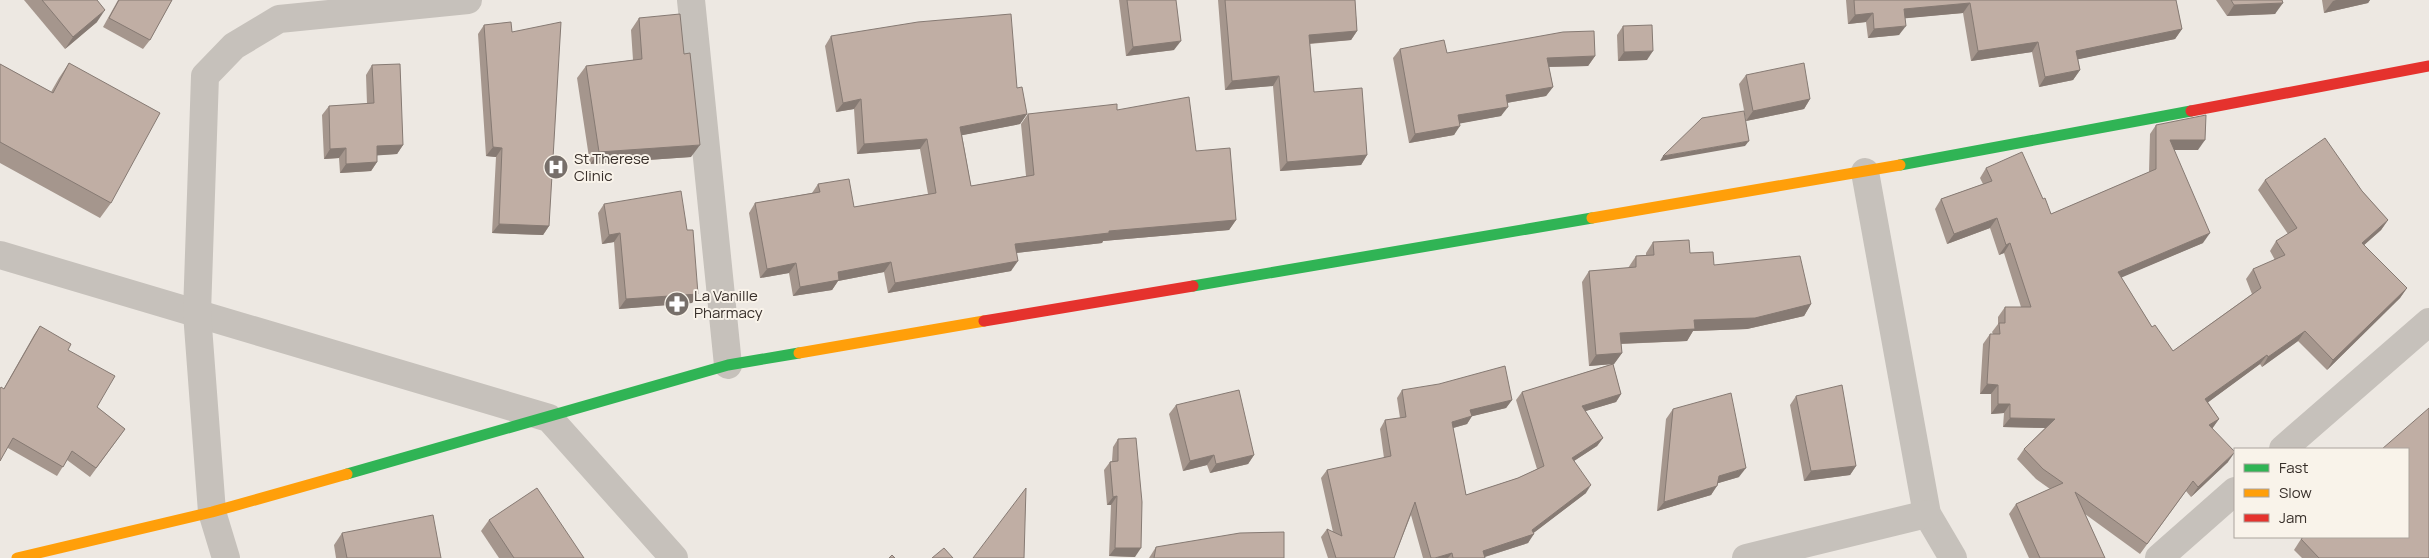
<svg xmlns="http://www.w3.org/2000/svg" width="2429" height="558" font-family="Manrope,sans-serif">
	<rect width="100%" height="100%" fill="#ede8e2"/>
	<g fill="none" stroke-linecap="round" stroke-linejoin="round">
		<!-- street -->
		<g stroke="#c6c1bb" stroke-width="28">
			<polyline points="691,0 728,365"/>
			<polyline points="1865,172 1927,514 1953,558"/>
			<polyline points="0,255 549,418 674,558"/>
			<polyline points="2283,449 2429,322"/>
			<polyline points="226,558 212,512 197,313 205,76 234,46 279,19 468,0"/>
			<polyline points="1746,558 1927,514"/>
			<polyline points="2159,558 2235,491"/>
		</g>
		<!-- fast -->
		<g stroke="#30b455" stroke-width="11">
			<polyline points="1900,165 2191,111"/>
			<polyline points="1193,286 1592,218"/>
			<polyline points="347,474 728,365 799,353"/>
		</g>
		<!-- slow -->
		<g stroke="#ff9f0a" stroke-width="11">
			<polyline points="1592,218 1900,165"/>
			<polyline points="799,353 984,321"/>
			<polyline points="17,558 212,512 347,474"/>
		</g>
		<!-- jam -->
		<g stroke="#e5322d" stroke-width="11">
			<polyline points="2191,111 2429,66"/>
			<polyline points="984,321 1193,286"/>
		</g>
	</g>
	<!-- wall -->
	<g fill="#a5968d">
		<polygon points="24,0 97,0 97,22 65,49"/>
		<polygon points="118,0 172,0 150,40 143,49 103,27"/>
		<polygon points="1119,0 1176,0 1174,50 1126,56"/>
		<polygon points="1218,0 1355,0 1357,31 1351,40 1310,44 1314,92 1367,155 1361,165 1280,171 1273,86 1225,90"/>
		<polygon points="1846,0 2176,0 2182,29 2175,39 2078,59 2080,70 2073,80 2039,87 2032,52 1971,61 1963,13 1905,18 1899,35 1868,38 1866,22 1848,24"/>
		<polygon points="2216,0 2282,0 2275,14 2227,16"/>
		<polygon points="2322,0 2370,0 2368,3 2324,13"/>
		<polygon points="639,18 691,157 590,164 577,78 586,66 633,60 631,30"/>
		<polygon points="484,25 512,32 549,226 543,235 492,233 496,157 486,156 478,34"/>
		<polygon points="1623,26 1647,60 1618,61 1617,35"/>
		<polygon points="831,36 1017,88 1027,114 1020,124 962,135 971,186 1026,176 1021,124 1028,114 1117,110 1196,151 1236,220 1229,230 1103,241 1102,243 1016,253 1011,271 888,293 884,272 838,281 832,290 793,296 789,273 760,278 749,213 755,203 812,193 818,184 854,207 928,194 920,149 857,154 854,109 836,112 825,46"/>
		<polygon points="1400,49 1447,53 1595,56 1588,66 1549,67 1553,87 1546,96 1507,103 1501,116 1460,123 1454,135 1409,143 1393,58"/>
		<polygon points="69,63 111,203 100,218 0,163 0,64 51,92 59,78"/>
		<polygon points="372,65 403,145 397,154 377,155 377,162 371,171 340,173 339,158 324,159 322,115 329,106 367,104 366,75"/>
		<polygon points="1746,75 1810,99 1804,109 1746,121 1739,84"/>
		<polygon points="2156,125 2198,150 2174,150 2203,243 2121,277 2152,327 2173,351 2252,294 2246,279 2253,269 2275,260 2270,251 2276,241 2288,234 2258,190 2265,180 2362,191 2388,220 2381,230 2364,245 2407,288 2400,298 2327,370 2298,341 2262,367 2260,364 2208,402 2219,419 2212,428 2228,462 2191,497 2186,491 2140,554 2085,514 2105,558 2029,558 2009,514 2016,504 2050,489 2036,479 2017,459 2024,449 2045,428 2003,427 2004,413 1991,414 1991,394 1980,394 1983,344 1990,334 1993,334 1992,332 1998,324 1998,317 2005,307 2021,307 2004,253 1999,255 1990,228 1947,244 1935,209 1941,199 1983,184 1980,178 1986,168 2043,199 2051,214 2149,172 2150,134"/>
		<polygon points="604,204 698,294 692,303 619,309 614,242 602,244 598,213"/>
		<polygon points="1653,242 1690,253 1714,265 1811,304 1804,316 1747,329 1693,331 1687,341 1621,344 1622,353 1614,364 1613,364 1621,394 1616,402 1585,411 1603,438 1597,446 1574,461 1586,493 1533,533 1528,543 1485,557 1485,558 1423,558 1411,515 1394,558 1328,558 1321,537 1327,529 1333,532 1321,478 1327,470 1384,458 1380,429 1385,420 1400,418 1397,398 1402,390 1512,400 1506,408 1472,416 1467,424 1453,428 1466,495 1518,478 1537,469 1516,400 1522,392 1612,364 1589,366 1582,282 1589,271 1628,268 1636,256 1646,255 1646,253"/>
		<polygon points="40,326 68,350 97,407 125,429 90,477 67,460 57,476 8,448 4,388 34,335"/>
		<polygon points="1796,396 1856,466 1850,475 1804,481 1790,405"/>
		<polygon points="1176,405 1254,455 1248,464 1210,473 1207,465 1183,471 1169,414"/>
		<polygon points="1673,409 1739,477 1718,483 1711,495 1657,511 1666,419"/>
		<polygon points="1118,439 1135,557 1109,556 1111,505 1107,505 1104,470 1110,462 1112,461 1113,447"/>
		<polygon points="489,520 584,558 499,558 481,531"/>
		<polygon points="342,533 441,558 336,558 334,545"/>
		<polygon points="2408,537 2429,558 2302,558 2294,550 2301,539"/>
		<polygon points="1156,547 1284,558 1149,558"/>
	</g>
	<!-- shaded-wall -->
	<g fill="#867a73">
		<polygon points="2336,0 2370,0 2368,3 2324,13 2333,1"/>
		<polygon points="1970,3 1963,13 1898,19 1904,9"/>
		<polygon points="2283,3 2275,14 2227,16 2234,5"/>
		<polygon points="105,10 97,22 65,49 73,37"/>
		<polygon points="1873,13 1866,22 1848,24 1855,15"/>
		<polygon points="1906,26 1899,35 1868,38 1874,29"/>
		<polygon points="2182,29 2175,39 2070,61 2076,51"/>
		<polygon points="1357,31 1351,40 1303,44 1309,35"/>
		<polygon points="1181,41 1174,50 1126,56 1133,47"/>
		<polygon points="2038,42 2032,52 1971,61 1978,51"/>
		<polygon points="1653,51 1647,60 1618,61 1624,52"/>
		<polygon points="1595,56 1588,66 1541,67 1547,58"/>
		<polygon points="2080,70 2073,80 2039,87 2045,77"/>
		<polygon points="1279,76 1273,86 1225,90 1232,81"/>
		<polygon points="1553,87 1546,96 1500,104 1506,95"/>
		<polygon points="861,99 854,109 836,112 843,103"/>
		<polygon points="1810,99 1804,109 1746,121 1753,111"/>
		<polygon points="1508,107 1501,116 1452,125 1458,115"/>
		<polygon points="1027,114 1020,124 953,137 960,127"/>
		<polygon points="1460,126 1454,135 1409,143 1415,134"/>
		<polygon points="927,139 920,149 857,154 864,144"/>
		<polygon points="2170,140 2205,140 2198,150 2163,150"/>
		<polygon points="1749,141 1745,146 1660,161 1663,156"/>
		<polygon points="403,145 397,154 370,156 377,146"/>
		<polygon points="700,145 691,157 590,164 599,152"/>
		<polygon points="493,147 502,148 496,157 486,156"/>
		<polygon points="346,148 339,158 324,159 330,149"/>
		<polygon points="1367,155 1361,165 1280,171 1287,162"/>
		<polygon points="377,162 371,171 340,173 346,164"/>
		<polygon points="1997,218 1990,228 1947,244 1954,234"/>
		<polygon points="1236,220 1229,230 1103,241 1102,243 1008,254 1015,244 1109,231"/>
		<polygon points="2388,220 2381,230 2355,253 2362,243"/>
		<polygon points="499,224 549,226 543,235 492,233"/>
		<polygon points="620,233 614,242 602,244 609,235"/>
		<polygon points="2210,233 2203,243 2111,282 2118,272"/>
		<polygon points="2010,243 2004,253 1999,255 2006,245"/>
		<polygon points="1018,261 1011,271 888,293 895,283"/>
		<polygon points="891,262 884,272 838,281 832,290 793,296 800,287 838,272"/>
		<polygon points="796,263 789,273 760,278 767,269"/>
		<polygon points="2407,288 2400,298 2327,370 2333,360"/>
		<polygon points="698,294 692,303 619,309 626,299"/>
		<polygon points="1811,304 1804,316 1747,329 1693,331 1687,341 1613,344 1620,333 1694,320"/>
		<polygon points="2305,331 2298,341 2262,367 2268,357"/>
		<polygon points="1622,353 1614,364 1589,366 1596,355"/>
		<polygon points="2267,355 2260,364 2199,409 2205,399"/>
		<polygon points="1987,384 1998,385 1991,394 1980,394"/>
		<polygon points="1621,394 1616,402 1576,414 1582,406"/>
		<polygon points="1512,400 1506,408 1465,418 1470,410"/>
		<polygon points="1998,404 2010,404 2004,413 1991,414"/>
		<polygon points="1472,416 1467,424 1446,430 1452,422"/>
		<polygon points="2010,418 2055,419 2048,428 2003,427"/>
		<polygon points="2219,419 2212,429 2209,425"/>
		<polygon points="1603,438 1597,446 1566,466 1572,458"/>
		<polygon points="2235,452 2228,462 2191,497 2198,487"/>
		<polygon points="1214,455 1207,465 1183,471 1190,461"/>
		<polygon points="1254,455 1248,464 1210,473 1216,464"/>
		<polygon points="1856,466 1850,475 1804,481 1811,471"/>
		<polygon points="1746,468 1739,477 1712,485 1719,476"/>
		<polygon points="1591,485 1586,493 1531,535 1534,534 1528,543 1481,558 1483,551 1532,530"/>
		<polygon points="1717,486 1711,495 1657,511 1664,502"/>
		<polygon points="1117,496 1111,505 1107,505 1113,497"/>
		<polygon points="1115,548 1141,548 1135,557 1109,556"/>
		<polygon points="1452,553 1448,558 1435,558"/>
	</g>
	<!-- building -->
	<g fill="#c0aea4" stroke="#867a73">
		<polygon points="42,0 97,0 105,10 73,37"/>
		<polygon points="119,0 172,0 150,40 109,18"/>
		<polygon points="1127,0 1176,0 1181,41 1133,47"/>
		<polygon points="1225,0 1355,0 1357,31 1309,35 1314,92 1362,88 1367,155 1287,162 1279,76 1232,81"/>
		<polygon points="1854,0 2176,0 2182,29 2076,51 2080,70 2045,77 2038,42 1978,51 1970,3 1904,9 1906,26 1874,29 1873,13 1855,15"/>
		<polygon points="2231,0 2282,0 2283,3 2234,5"/>
		<polygon points="680,14 684,54 690,53 700,145 599,152 586,66 642,59 639,18"/>
		<polygon points="1011,14 1017,88 1022,87 1027,114 960,127 971,186 1034,175 1028,114 1117,104 1117,110 1189,97 1196,151 1230,148 1236,220 1109,231 1109,233 1015,244 1018,261 895,283 891,262 838,272 839,280 800,287 796,263 767,269 755,203 820,192 818,184 849,179 854,207 936,193 927,139 864,144 861,99 843,103 831,36 918,22"/>
		<polygon points="511,22 512,32 561,22 549,226 499,224 502,148 493,147 484,25"/>
		<polygon points="1652,25 1653,51 1624,52 1623,26"/>
		<polygon points="1594,31 1595,56 1547,58 1553,87 1506,95 1508,107 1458,115 1460,126 1415,134 1400,49 1444,40 1447,53 1563,32"/>
		<polygon points="69,63 160,113 111,203 0,142 0,64 53,93"/>
		<polygon points="1804,63 1810,99 1753,111 1746,75"/>
		<polygon points="400,64 403,145 377,146 377,162 346,164 346,148 330,149 329,106 374,103 372,65"/>
		<polygon points="1744,111 1749,141 1663,156 1702,118"/>
		<polygon points="2206,115 2205,140 2170,140 2210,233 2118,272 2152,327 2155,325 2173,351 2261,288 2253,269 2285,255 2276,241 2297,228 2265,180 2325,138 2362,191 2388,220 2362,243 2407,288 2333,360 2305,331 2268,357 2267,355 2205,399 2219,419 2209,425 2235,452 2198,487 2193,481 2147,544 2075,492 2105,558 2040,558 2016,504 2063,483 2043,469 2024,449 2055,419 2010,418 2010,404 1998,404 1998,385 1987,384 1990,334 2000,334 1999,323 2005,323 2005,307 2031,307 2010,243 2006,245 1997,218 1954,234 1941,199 1992,181 1986,168 2022,152 2043,199 2045,198 2051,214 2156,169 2156,125"/>
		<polygon points="681,191 687,230 693,230 698,294 626,299 620,233 609,235 604,204"/>
		<polygon points="1689,240 1690,253 1713,252 1714,265 1800,256 1811,304 1755,318 1694,320 1695,329 1620,333 1622,353 1596,355 1589,271 1636,267 1636,256 1654,255 1653,242"/>
		<polygon points="40,326 71,344 68,350 115,376 97,407 125,429 96,468 72,451 63,467 13,438 0,461 0,389 1,387 4,389"/>
		<polygon points="1613,364 1621,394 1582,406 1603,438 1572,458 1591,485 1532,530 1534,534 1483,551 1485,558 1453,558 1452,553 1435,558 1431,558 1415,502 1394,558 1336,558 1327,529 1342,536 1327,470 1391,456 1385,420 1406,417 1402,390 1439,384 1505,366 1512,400 1470,410 1472,416 1452,422 1466,495 1518,478 1544,466 1522,392"/>
		<polygon points="1842,385 1856,466 1811,471 1796,396"/>
		<polygon points="1239,390 1254,455 1216,464 1214,455 1190,461 1176,405"/>
		<polygon points="1731,393 1746,468 1719,476 1717,486 1664,502 1673,409"/>
		<polygon points="2429,408 2429,558 2319,558 2301,539 2304,537 2408,537 2408,449 2382,449"/>
		<polygon points="1136,438 1142,502 1141,548 1115,548 1117,496 1113,497 1110,462 1118,461 1118,439"/>
		<polygon points="537,488 584,558 514,558 489,520"/>
		<polygon points="1026,488 1024,558 973,558"/>
		<polygon points="433,515 441,558 347,558 342,533"/>
		<polygon points="1284,532 1284,558 1154,558 1156,547 1240,533"/>
		<polygon points="944,548 953,558 932,558"/>
		<polygon points="892,555 895,558 889,558"/>
	</g>
	<!-- icons -->
	<defs>
		<symbol id="hospital-disc" viewBox="-11 -11 22 22"><circle r="9.5" fill="#776f6a" stroke="#f9f3ea"/><path d="M-5-5h3v3.5h4V-5h3V5h-3V1.5h-4V5h-3Z" fill="#fff"/></symbol>
		<symbol id="pharmacy-disc" viewBox="-11 -11 22 22"><circle r="9.5" fill="#776f6a" stroke="#f9f3ea"/><path d="M-2-6h4v4h4v4h-4v4h-4v-4h-4v-4h4Z" fill="#fff"/></symbol>
	</defs>
	<g fill-rule="evenodd">
		<use href="#hospital-disc" x="542" y="153" width="28" height="28"/>
		<use href="#pharmacy-disc" x="663" y="290" width="28" height="28"/>
	</g>
	<g text-anchor="middle" dominant-baseline="central" stroke-width="4" stroke-linejoin="round" paint-order="stroke">
		<!-- poi labels -->
		<g font-size="15" fill="#372e29" stroke="#f9f3ea" text-anchor="start">
			<text x="574" y="158">St Therese<tspan x="574" dy="17">Clinic</tspan></text>
			<text x="694" y="295">La Vanille<tspan x="694" dy="17">Pharmacy</tspan></text>
		</g>
	</g>
	<!-- legend -->
	<rect x="2234" y="448" width="175" height="90" fill="#f9f3ea" stroke="#aba49d"/>
	<rect x="2244" y="464" width="25" height="8" fill="#30b455" stroke="#aba49d"/>
	<text x="2279" y="473" font-size="15" fill="#372e29">Fast</text>
	<rect x="2244" y="489" width="25" height="8" fill="#ff9f0a" stroke="#aba49d"/>
	<text x="2279" y="498" font-size="15" fill="#372e29">Slow</text>
	<rect x="2244" y="514" width="25" height="8" fill="#e5322d" stroke="#aba49d"/>
	<text x="2279" y="523" font-size="15" fill="#372e29">Jam</text>
</svg>
